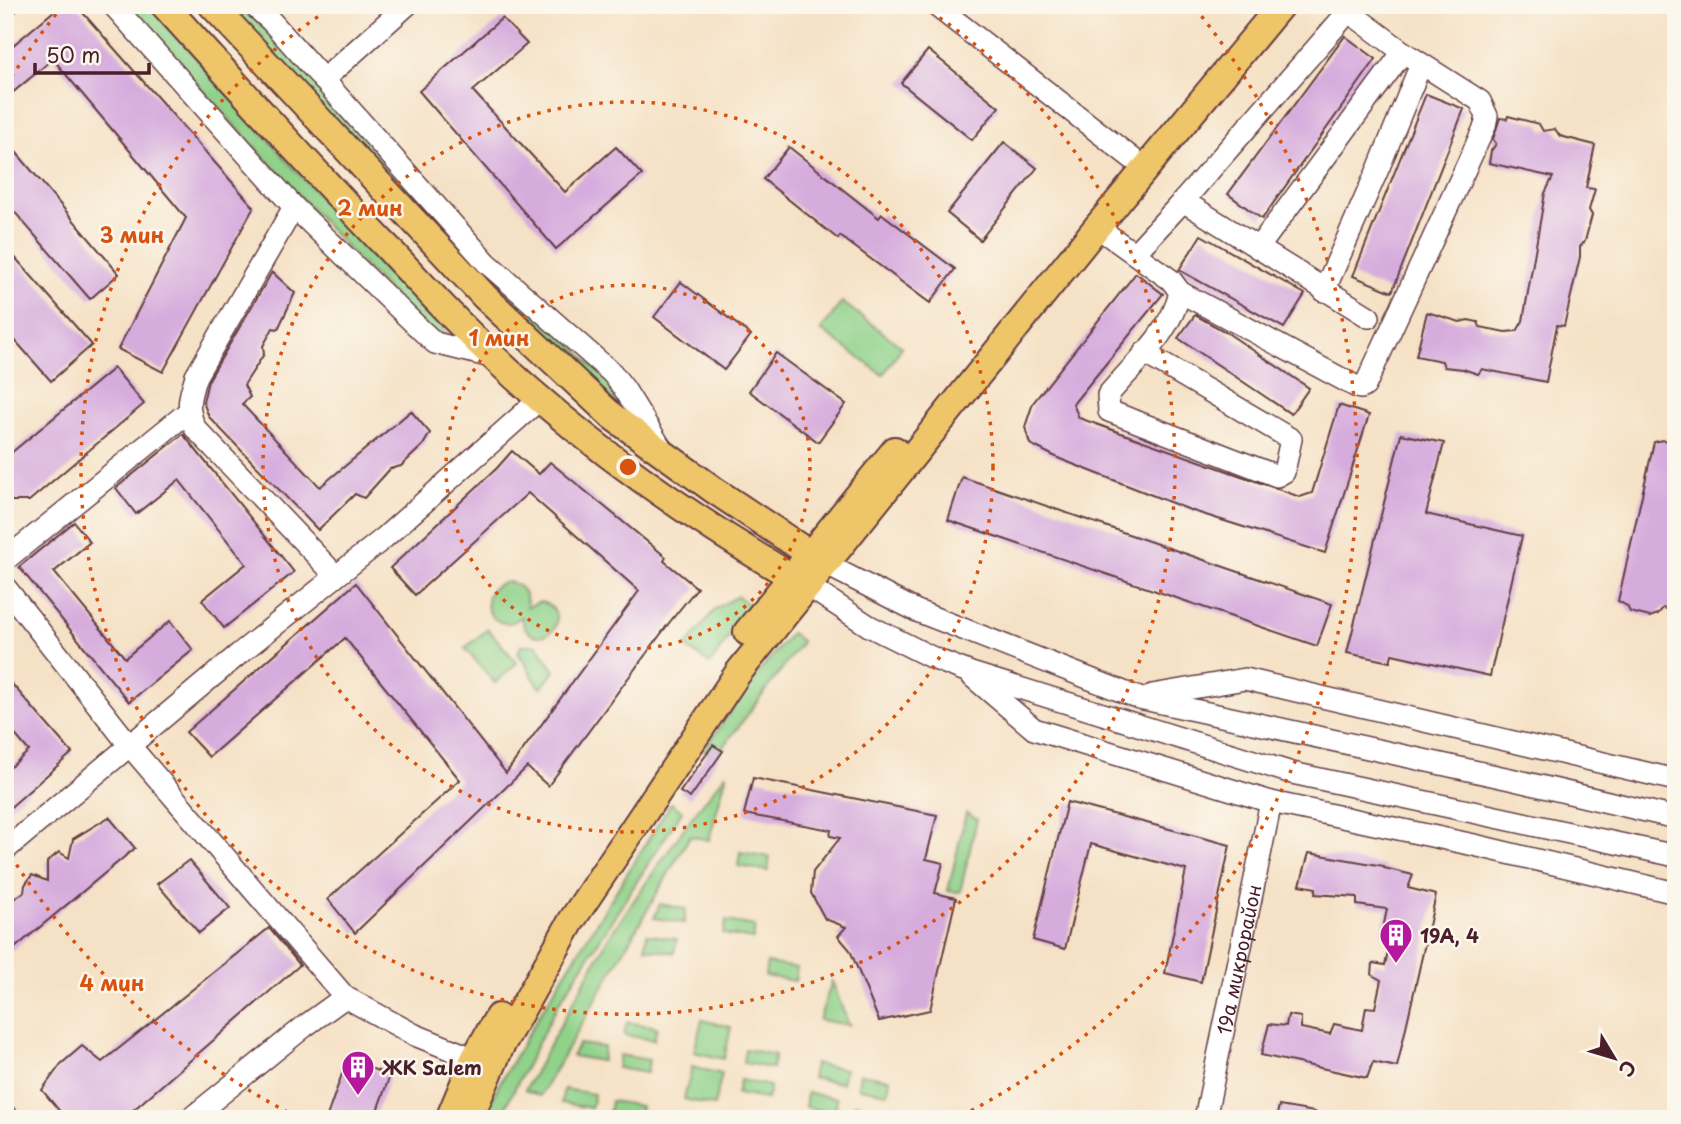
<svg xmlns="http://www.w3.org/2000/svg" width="1681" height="1124" font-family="'Playpen Sans',sans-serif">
	<rect width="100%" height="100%" fill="#fbf7ec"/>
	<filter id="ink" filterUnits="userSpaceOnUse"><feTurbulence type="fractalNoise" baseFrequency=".0143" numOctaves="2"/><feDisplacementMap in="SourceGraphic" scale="14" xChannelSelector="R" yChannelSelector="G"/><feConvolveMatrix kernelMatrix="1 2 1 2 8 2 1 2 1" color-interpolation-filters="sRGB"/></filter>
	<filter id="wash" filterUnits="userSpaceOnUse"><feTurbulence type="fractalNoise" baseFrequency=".00686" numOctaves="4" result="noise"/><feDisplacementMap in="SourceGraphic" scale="28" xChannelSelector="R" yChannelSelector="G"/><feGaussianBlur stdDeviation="1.57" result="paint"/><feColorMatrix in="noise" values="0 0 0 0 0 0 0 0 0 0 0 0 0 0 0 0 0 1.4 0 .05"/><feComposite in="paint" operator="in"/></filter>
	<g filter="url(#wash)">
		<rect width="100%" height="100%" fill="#f5e1c5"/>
		<!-- green -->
		<g fill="#90d28a" stroke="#6d785a" stroke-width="2">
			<polygon points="125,5 149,5 384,270 455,341 427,329 355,257"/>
			<polygon points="225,5 236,5 248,11 611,385 632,417 491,295"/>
			<polygon points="842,302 902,347 883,375 821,330"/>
			<path d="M510 582C523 586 527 594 527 607L540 602C567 607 559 642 532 635L524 627 522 617C489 641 469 584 510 582Z"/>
			<polygon points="738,596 749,605 748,609 710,664 686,647 715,609"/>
			<polygon points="488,629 517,663 495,683 465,648"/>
			<polygon points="791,633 802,642 715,758 704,750 753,679"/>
			<path d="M521 645H537L555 671 541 688C530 677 529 665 518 654Z"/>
			<polygon points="727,773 709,840 690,836 540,1096 525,1090 610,935 692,817"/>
			<polygon points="671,803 682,811 557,1006 499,1119 484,1119 498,1086 541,1012"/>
			<polygon points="966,813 977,819 960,892 948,891"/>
			<polygon points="740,852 770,857 768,871 738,866"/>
			<polygon points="660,904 686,909 684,923 654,918"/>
			<polygon points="726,921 755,926 753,939 723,934"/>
			<polygon points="647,934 677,939 674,953 645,948"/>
			<polygon points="767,963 797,968 795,981 765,976"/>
			<polygon points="832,981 849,1025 819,1020"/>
			<polygon points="702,1020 731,1027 724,1059 694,1052"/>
			<polygon points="627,1022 657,1027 654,1040 624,1035"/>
			<polygon points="579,1044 604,1047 602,1061 572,1056"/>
			<polygon points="745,1049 775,1055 772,1068 743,1063"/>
			<polygon points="619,1055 649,1060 647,1073 617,1068"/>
			<polygon points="815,1064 845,1069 842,1083 812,1078"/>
			<polygon points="692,1067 722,1074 714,1106 684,1099"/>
			<polygon points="860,1074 890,1079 888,1093 858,1088"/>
			<polygon points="740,1080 770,1086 767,1099 737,1094"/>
			<polygon points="564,1089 594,1094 591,1108 561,1103"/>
			<polygon points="807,1093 837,1098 835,1112 805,1107"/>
			<polygon points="611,1101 641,1106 639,1119 609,1114"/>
			<polygon points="855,1104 884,1109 883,1119 852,1117"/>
		</g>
		<g id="blocks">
			<!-- building -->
			<g fill="#d6acdd">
				<polygon points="61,5 76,5 254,207 163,372 118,349 186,218 53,59 5,99 5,52"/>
				<polygon points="502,18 527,44 473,91 565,192 616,147 642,175 556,249 419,91"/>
				<polygon points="1345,36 1376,59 1262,219 1228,194"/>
				<polygon points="928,50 999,107 972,140 901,83"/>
				<polygon points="1426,94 1464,109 1392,292 1353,276"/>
				<polygon points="1508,116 1539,124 1543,131 1555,129 1560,136 1595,145 1586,188 1595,189 1589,210 1592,215 1585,241 1580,247 1580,257 1564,326 1557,325 1546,382 1482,369 1478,374 1463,369 1444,367 1442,361 1416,356 1427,312 1460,322 1468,320 1478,322 1480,327 1505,332 1517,331 1523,321 1545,193 1553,177 1489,163 1491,151 1496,144 1493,139 1500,118 1507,119"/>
				<polygon points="5,139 119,274 90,299 5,201"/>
				<polygon points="1004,142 1037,168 980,240 947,213"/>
				<polygon points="789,147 879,218 882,214 955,269 930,303 840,236 838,239 763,179"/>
				<polygon points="1201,235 1305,294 1284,328 1179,270"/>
				<polygon points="5,246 92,345 51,381 5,329"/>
				<polygon points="272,272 295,293 278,329 273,328 263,346 264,354 244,385 250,397 242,404 320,487 411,411 430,433 423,445 401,466 390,469 364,498 355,494 318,530 209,417 203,402 208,381"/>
				<polygon points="1136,273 1163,294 1073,404 1079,418 1300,497 1312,493 1339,405 1369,415 1325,553 1190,510 1060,459 1030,444 1025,427 1033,403"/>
				<polygon points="681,282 751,335 724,370 654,317"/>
				<polygon points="1195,315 1226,332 1309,388 1291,414 1178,338"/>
				<polygon points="776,353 846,404 818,442 749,391"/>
				<polygon points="114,368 144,404 29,501 5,501 5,458"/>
				<polygon points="183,434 294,572 224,628 202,600 246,564 179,480 136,514 116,488"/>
				<polygon points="1401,434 1444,443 1426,514 1522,536 1490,676 1392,654 1390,662 1347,653"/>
				<polygon points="1663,440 1676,442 1676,593 1672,610 1663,608 1658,614 1650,617 1630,612 1627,606 1618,601 1654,442"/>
				<polygon points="512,451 539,474 550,462 666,557 664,561 697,588 669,623 548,786 527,767 355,933 328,899 460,780 345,638 209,757 186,732 356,583 506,773 639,591 528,493 415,595 390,568 497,468"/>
				<polygon points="962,477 1332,604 1317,646 948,520"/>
				<polygon points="74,522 90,542 54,572 125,658 170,621 193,650 129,702 19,567"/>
				<polygon points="5,676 72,753 5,812 5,772 29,751 5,723"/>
				<polygon points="713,745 723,751 690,798 680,792"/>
				<polygon points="753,778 937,815 926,859 943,863 935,893 956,898 930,1010 879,1021 850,950 838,936 846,927 825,919 811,893 813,872 840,838 830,836 831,830 744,814"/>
				<polygon points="1067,802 1230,845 1201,982 1165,973 1186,870 1091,844 1065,949 1033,940"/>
				<polygon points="109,817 135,848 5,956 5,894 14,899 24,892 25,885 32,875 47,881 47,862 59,852 69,858 73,839"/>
				<polygon points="1309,853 1384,866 1384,868 1413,875 1408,888 1436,895 1397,1067 1373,1062 1367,1078 1261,1055 1269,1024 1286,1026 1288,1015 1301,1017 1301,1028 1330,1034 1334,1024 1362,1030 1366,1007 1375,1008 1381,980 1372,975 1373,963 1385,965 1392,935 1382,934 1387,909 1357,905 1357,897 1315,894 1316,888 1300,885"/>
				<polygon points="189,860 230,908 199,933 157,884"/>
				<polygon points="269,928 300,965 123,1119 66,1119 42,1090 61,1064 82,1046 102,1062"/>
				<polygon points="347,1060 390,1075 374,1119 326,1119"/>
				<polygon points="1279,1106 1315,1112 1315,1119 1276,1119"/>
			</g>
		</g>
	</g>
	<g filter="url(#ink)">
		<use href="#blocks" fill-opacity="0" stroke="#643c42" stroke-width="2"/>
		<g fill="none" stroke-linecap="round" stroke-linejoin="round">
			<defs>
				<g id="minor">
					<polyline points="113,5 294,207 421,330 435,343 496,358"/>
					<polyline points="253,5 271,21 487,263 612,373 625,390 663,451"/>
					<polyline points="935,5 1133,159"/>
					<polyline points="5,7 7,5"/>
					<polyline points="1348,12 1183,201 1369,317"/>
					<polyline points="323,80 407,5"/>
					<path d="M294 207 196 376C189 397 186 407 195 428L336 576"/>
					<polyline points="1097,227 1171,280 1180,292 1355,386 1361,388 1365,386 1485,126 1487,116 1480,101 1403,52 1340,5"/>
					<polyline points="1258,248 1403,52"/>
					<polyline points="1135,253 1183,201"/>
					<polyline points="1324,291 1379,167 1421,64"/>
					<path d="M1144 353 1291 439 1284 472 1277 476 1109 411 1108 395C1133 365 1172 332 1180 292"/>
					<polyline points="5,560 188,412"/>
					<polyline points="827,565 917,611 1139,698 1510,779 1676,818"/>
					<polyline points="808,586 869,626 935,659 971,673 1292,773 1676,856"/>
					<polyline points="5,587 130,746 345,997"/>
					<polyline points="973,677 1034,729 1271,802 1474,845 1676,893"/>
					<polyline points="1152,695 1245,679 1676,780"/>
					<polyline points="5,850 239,654 384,538 540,399"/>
					<polyline points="5,1115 8,1119"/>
					<polyline points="190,1119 305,1026 345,997 415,1035 487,1064"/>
					<path id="s1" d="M1205 1119 1271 802"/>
				</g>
				<g id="major">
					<path d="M164 5C238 87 311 168 387 247 436 300 486 353 541 400 622 470 714 532 806 585"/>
					<polyline points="212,5 485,297 613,417 714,490 825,564"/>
					<polyline points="747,632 895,450"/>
					<polyline points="449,1119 474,1059 498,1017"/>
					<polyline points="469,1119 500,1048 572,920 738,673 1097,227 1281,5"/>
				</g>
			</defs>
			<!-- minor casing -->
			<use href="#minor" stroke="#643c42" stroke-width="24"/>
			<!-- major casing -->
			<use href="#major" stroke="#643c42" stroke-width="30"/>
			<!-- minor -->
			<use href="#minor" stroke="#fff" stroke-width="21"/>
			<!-- major -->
			<use href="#major" stroke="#eec569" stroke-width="26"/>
		</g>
	</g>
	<!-- distance rings -->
	<g fill="none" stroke="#d8530f" stroke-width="3.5" stroke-dasharray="3.5 7">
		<circle cx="628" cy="467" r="182"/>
		<circle cx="628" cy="467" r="365"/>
		<path d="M922 6A547 547 0 1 1 334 6"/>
		<path d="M297 1117A730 730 0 0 1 6 848M6 86A730 730 0 0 1 61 8M1195 8A730 730 0 0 1 959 1117"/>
	</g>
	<!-- icons -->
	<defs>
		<symbol id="building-pin" viewBox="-11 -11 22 30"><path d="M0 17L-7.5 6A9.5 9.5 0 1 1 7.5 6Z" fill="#b5179e" stroke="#fbf7ec"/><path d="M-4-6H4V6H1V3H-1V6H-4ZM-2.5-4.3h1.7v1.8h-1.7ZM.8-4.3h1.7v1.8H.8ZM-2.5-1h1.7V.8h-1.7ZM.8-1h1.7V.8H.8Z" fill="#fff"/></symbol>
	</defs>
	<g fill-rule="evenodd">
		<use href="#building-pin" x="1377" y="916" width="38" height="52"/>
		<use href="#building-pin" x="339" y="1048" width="38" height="52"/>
	</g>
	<g text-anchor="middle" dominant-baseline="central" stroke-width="5" stroke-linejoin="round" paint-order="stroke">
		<!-- poi labels -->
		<g font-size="19" font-weight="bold" fill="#4a1f2b" stroke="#fbf7ec" text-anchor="start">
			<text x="1420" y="935">19А, 4</text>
			<text x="382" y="1067">ЖК Salem</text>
		</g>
		<!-- street labels -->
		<g font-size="19" fill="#4a1f2b" stroke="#fbf7ec">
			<text stroke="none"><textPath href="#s1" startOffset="163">19а микрорайон</textPath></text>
		</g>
	</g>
	<circle cx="628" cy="467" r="10" fill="#d8530f" stroke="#fbf7ec" stroke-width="3.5"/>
	<g font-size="21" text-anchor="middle" font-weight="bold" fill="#d8530f" stroke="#fbf7ec" stroke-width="5" stroke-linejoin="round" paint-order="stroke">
		<text x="370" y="216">2 мин</text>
		<text x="132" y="243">3 мин</text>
		<text x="499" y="346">1 мин</text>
		<text x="112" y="991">4 мин</text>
	</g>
	<!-- margin -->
	<rect width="1681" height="1124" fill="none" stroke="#fbf7ec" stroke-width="28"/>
	<!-- north arrow -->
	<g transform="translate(1614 1058) rotate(128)" stroke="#fbf7ec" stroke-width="5" paint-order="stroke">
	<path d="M0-5L12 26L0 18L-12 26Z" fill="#4a1f2b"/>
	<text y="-10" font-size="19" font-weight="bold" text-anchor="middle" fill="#4a1f2b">С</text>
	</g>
	<!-- scale -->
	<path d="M35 63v10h114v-10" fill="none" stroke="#4a1f2b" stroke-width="3.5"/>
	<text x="46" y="63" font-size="21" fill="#4a1f2b" stroke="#fbf7ec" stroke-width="5" paint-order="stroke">50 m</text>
</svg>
